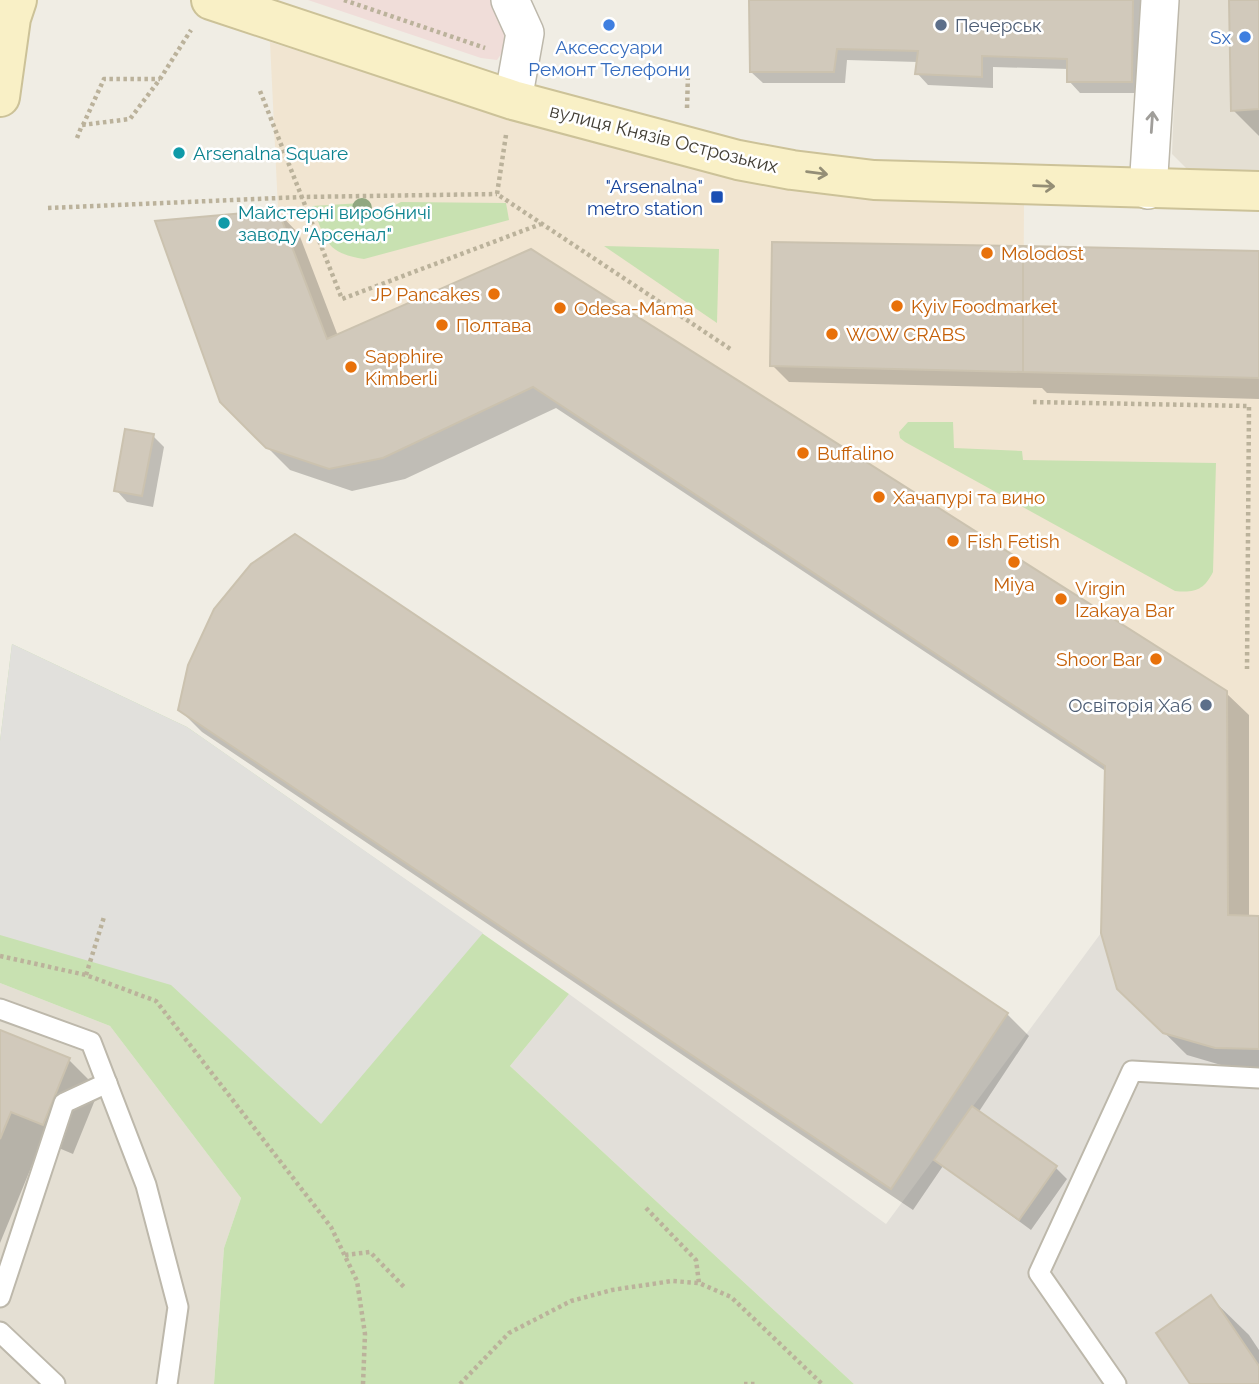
<svg xmlns="http://www.w3.org/2000/svg" width="1259" height="1384" font-family="Raleway,sans-serif">
	<rect width="100%" height="100%" fill="#f0ede4"/>
	<!-- residential -->
	<g fill="#e4dfd3">
		<polygon points="1178,0 1259,0 1259,172 1188,170 1172,154"/>
		<polygon points="0,983 110,1026 241,1198 224,1248 214,1384 0,1384"/>
	</g>
	<!-- commercial -->
	<polygon fill="#f1e5d1" points="270,42 561,134 778,186 1024,203 1023,372 1259,378 1259,1049 1215,1048 1163,1033 1117,989 1101,933 1105,765 533,387 383,458 329,469 266,448 220,402 155,221 278,209"/>
	<!-- industrial -->
	<polygon fill="#e2dfd9" points="1101,933 1118,989 1163,1033 1215,1048 1259,1049 1259,1384 854,1384 510,1066 569,994 886,1224"/>
	<!-- medical -->
	<polygon fill="#f0ddd9" points="308,0 503,0 510,41 497,60 481,58"/>
	<!-- green -->
	<g fill="#c8e1b1">
		<path d="M401 202 506 203 509 220 364 259C325 253 326 240 312 206L362 203 371 217Z"/>
		<polygon points="604,246 719,249 717,323"/>
		<path d="M908 422H953L954 448 1022 451 1023 460 1216 463 1213 572C1204 590 1195 593 1175 591L905 442 900 438 899 432Z"/>
		<polygon points="12,644 187,727 569,994 510,1066 854,1384 214,1384 224,1248 241,1198 110,1026 0,983 0,741"/>
	</g>
	<!-- parking -->
	<polygon fill="#e1e0dc" points="12,644 187,727 483,933 321,1124 171,985 0,935 0,741"/>
	<!-- shadow -->
	<g fill="#0003">
		<polygon points="751,0 1143,0 1143,93 1080,93 1069,81 1069,69 993,67 993,88 928,85 917,73 918,62 847,60 845,83 763,83 751,72"/>
		<polygon points="1231,0 1259,0 1259,136 1233,110"/>
		<polygon points="277,211 299,234 338,336 531,251 1226,693 1249,715 1249,917 1259,918 1259,1070 1238,1070 1187,1055 1119,988 1107,772 556,408 405,479 352,491 290,470 221,401"/>
		<polygon points="1259,253 1259,399 1047,393 1042,388 789,382 772,365"/>
		<polygon points="153,436 164,447 153,507 127,502 116,490"/>
		<polygon points="180,710 1007,1014 1029,1036 978,1113 1056,1168 1067,1179 1031,1230 943,1166 913,1210 202,732"/>
		<polygon points="0,1031 69,1060 99,1090 73,1154 42,1141 0,1243"/>
		<polygon points="1211,1298 1249,1335 1259,1350 1259,1384 1192,1384"/>
	</g>
	<!-- building -->
	<g fill="#d1c9bb" stroke="#cbc2af" stroke-width="2">
		<polygon points="749,0 1133,0 1132,82 1067,82 1067,59 982,56 982,77 915,74 918,51 837,49 834,72 750,72"/>
		<polygon points="1229,0 1259,0 1259,109 1231,111"/>
		<polygon points="278,210 327,339 531,249 1227,691 1228,915 1259,916 1259,1049 1215,1048 1163,1033 1117,989 1101,933 1105,766 533,387 383,458 329,469 266,448 220,402 155,221"/>
		<polygon points="772,242 1023,246 1023,372 770,366"/>
		<polygon points="1023,246 1259,251 1259,378 1023,372"/>
		<polygon points="125,429 154,434 142,496 114,491"/>
		<polygon points="295,534 1008,1013 891,1189 178,710 188,665 214,609 251,564"/>
		<polygon points="0,1030 70,1058 43,1125 11,1112 0,1139"/>
		<polygon points="972,1106 1057,1166 1019,1220 934,1160"/>
		<polygon points="1211,1295 1259,1366 1259,1384 1190,1384 1156,1333"/>
	</g>
	<g fill="none" stroke-linecap="round" stroke-linejoin="round">
		<defs>
			<g id="service">
				<polyline points="0,1009 91,1042 146,1185 178,1307 167,1384"/>
				<polyline points="0,1297 64,1103 107,1083"/>
				<polyline points="0,1332 55,1384"/>
				<polyline points="1116,1384 1039,1273 1132,1071 1259,1078"/>
			</g>
			<g id="minor">
				<polyline points="510,0 525,33 513,100"/>
				<polyline points="1148,190 1160,0"/>
			</g>
			<g id="secondary">
				<polyline points="211,0 513,100 738,160 792,170 874,180 1259,191"/>
				<polyline points="0,97 11,18 17,0"/>
			</g>
		</defs>
		<!-- service casing -->
		<use href="#service" stroke="#bdb8ab" stroke-width="23"/>
		<!-- minor casing -->
		<use href="#minor" stroke="#bdb8ab" stroke-width="40"/>
		<!-- secondary casing -->
		<use href="#secondary" stroke="#ccc298" stroke-width="42"/>
		<!-- path -->
		<g stroke="#bbb29b" stroke-width="4.5" stroke-dasharray="3.5 3.5" stroke-linecap="butt">
			<polyline points="344,0 485,48"/>
			<polyline points="260,91 342,299 541,224"/>
			<polyline points="687,108 688,74"/>
			<polyline points="83,125 104,79 160,79"/>
			<polyline points="506,135 497,194 732,350"/>
			<polyline points="77,138 82,125 130,119 160,79 191,30"/>
			<polyline points="48,208 302,197 497,194"/>
			<polyline points="1033,402 1249,406 1247,669"/>
			<polyline points="0,956 86,975 156,1001 331,1227 357,1281 365,1334 363,1384"/>
			<polyline points="86,975 104,917"/>
			<polyline points="646,1208 696,1260 699,1283"/>
			<polyline points="345,1255 370,1252 405,1288"/>
			<polyline points="460,1384 509,1333 571,1301 612,1290 672,1281 699,1283 731,1297 822,1384"/>
			<polyline points="744,1384 755,1384"/>
		</g>
		<!-- service -->
		<use href="#service" stroke="#fff" stroke-width="19"/>
		<!-- minor -->
		<use href="#minor" stroke="#fff" stroke-width="37"/>
		<!-- secondary -->
		<use href="#secondary" stroke="#f9f0c6" stroke-width="38"/>
	</g>
	<!-- trees -->
	<circle fill="#90a780" cx="362" cy="208" r="10"/>
	<!-- one-way arrows -->
	<defs><path id="oneway-shaft" d="M-6 0H5M1.5-3L5.5 0L1.5 3" fill="none" stroke-width="1.6" stroke-linecap="round" stroke-linejoin="round" transform="scale(1.75)"/></defs>
	<use stroke="#a09e9a" href="#oneway-shaft" transform="translate(1152 122) rotate(-86)"/>
	<g stroke="#948e76">
		<use href="#oneway-shaft" transform="translate(817 173) rotate(7)"/>
		<use href="#oneway-shaft" transform="translate(1044 186) rotate(2)"/>
	</g>
	<!-- markers -->
	<g fill="#3f7fe0" stroke="#fff" stroke-width="2.5">
		<circle cx="609" cy="25" r="7"/>
		<circle cx="1245" cy="37" r="7"/>
	</g>
	<g fill="#5c6f8a" stroke="#fff" stroke-width="2.5">
		<circle cx="941" cy="25" r="7"/>
		<circle cx="1206" cy="705" r="7"/>
	</g>
	<g fill="#0f9aa8" stroke="#fff" stroke-width="2.5">
		<circle cx="179" cy="153" r="7"/>
		<circle cx="224" cy="223" r="7"/>
	</g>
	<rect fill="#1a4fb4" stroke="#fff" stroke-width="2.5" x="710" y="190" width="14" height="14" rx="3.5"/>
	<g fill="#e8710a" stroke="#fff" stroke-width="2.5">
		<circle cx="987" cy="253" r="7"/>
		<circle cx="494" cy="294" r="7"/>
		<circle cx="897" cy="306" r="7"/>
		<circle cx="560" cy="308" r="7"/>
		<circle cx="442" cy="325" r="7"/>
		<circle cx="832" cy="334" r="7"/>
		<circle cx="351" cy="367" r="7"/>
		<circle cx="803" cy="453" r="7"/>
		<circle cx="879" cy="497" r="7"/>
		<circle cx="953" cy="541" r="7"/>
		<circle cx="1014" cy="562" r="7"/>
		<circle cx="1061" cy="599" r="7"/>
		<circle cx="1156" cy="659" r="7"/>
	</g>
	<g text-anchor="middle" dominant-baseline="central" stroke-width="5" stroke-linejoin="round" paint-order="stroke">
		<!-- service labels -->
		<g font-size="19" fill="#4e5e75" stroke="#fff" text-anchor="start">
			<text x="955" y="25">Печерськ</text>
			<text x="1192" y="705" text-anchor="end">Освіторія Хаб</text>
		</g>
		<!-- shop labels -->
		<g font-size="19" fill="#366cbe" stroke="#fff" text-anchor="end">
			<text x="1231" y="37">Sx</text>
			<text x="609" y="47" text-anchor="middle">Аксессуари<tspan x="609" dy="22">Ремонт Телефони</tspan></text>
		</g>
		<!-- street labels -->
		<g font-size="19" fill="#423e35" stroke="#fff">
			<text transform="translate(664 138) rotate(14)">вулиця Князів Острозьких</text>
		</g>
		<!-- culture labels -->
		<g font-size="19" fill="#0d838f" stroke="#fff" text-anchor="start">
			<text x="193" y="153">Arsenalna Square</text>
			<text x="238" y="212">Майстерні виробничі<tspan x="238" dy="22">заводу "Арсенал"</tspan></text>
		</g>
		<!-- transit labels -->
		<g font-size="19" fill="#164399" stroke="#fff" text-anchor="end">
			<text x="703" y="186">"Arsenalna"<tspan x="703" dy="22">metro station</tspan></text>
		</g>
		<!-- food labels -->
		<g font-size="19" fill="#c56008" stroke="#fff" text-anchor="start">
			<text x="1001" y="253">Molodost</text>
			<text x="480" y="294" text-anchor="end">JP Pancakes</text>
			<text x="911" y="306">Kyiv Foodmarket</text>
			<text x="574" y="308">Odesa-Mama</text>
			<text x="456" y="325">Полтава</text>
			<text x="846" y="334">WOW CRABS</text>
			<text x="365" y="356">Sapphire<tspan x="365" dy="22">Kimberli</tspan></text>
			<text x="817" y="453">Buffalino</text>
			<text x="893" y="497">Хачапурі та вино</text>
			<text x="967" y="541">Fish Fetish</text>
			<text x="1014" y="584" text-anchor="middle">Miya</text>
			<text x="1075" y="588">Virgin<tspan x="1075" dy="22">Izakaya Bar</tspan></text>
			<text x="1142" y="659" text-anchor="end">Shoor Bar</text>
		</g>
	</g>
</svg>
